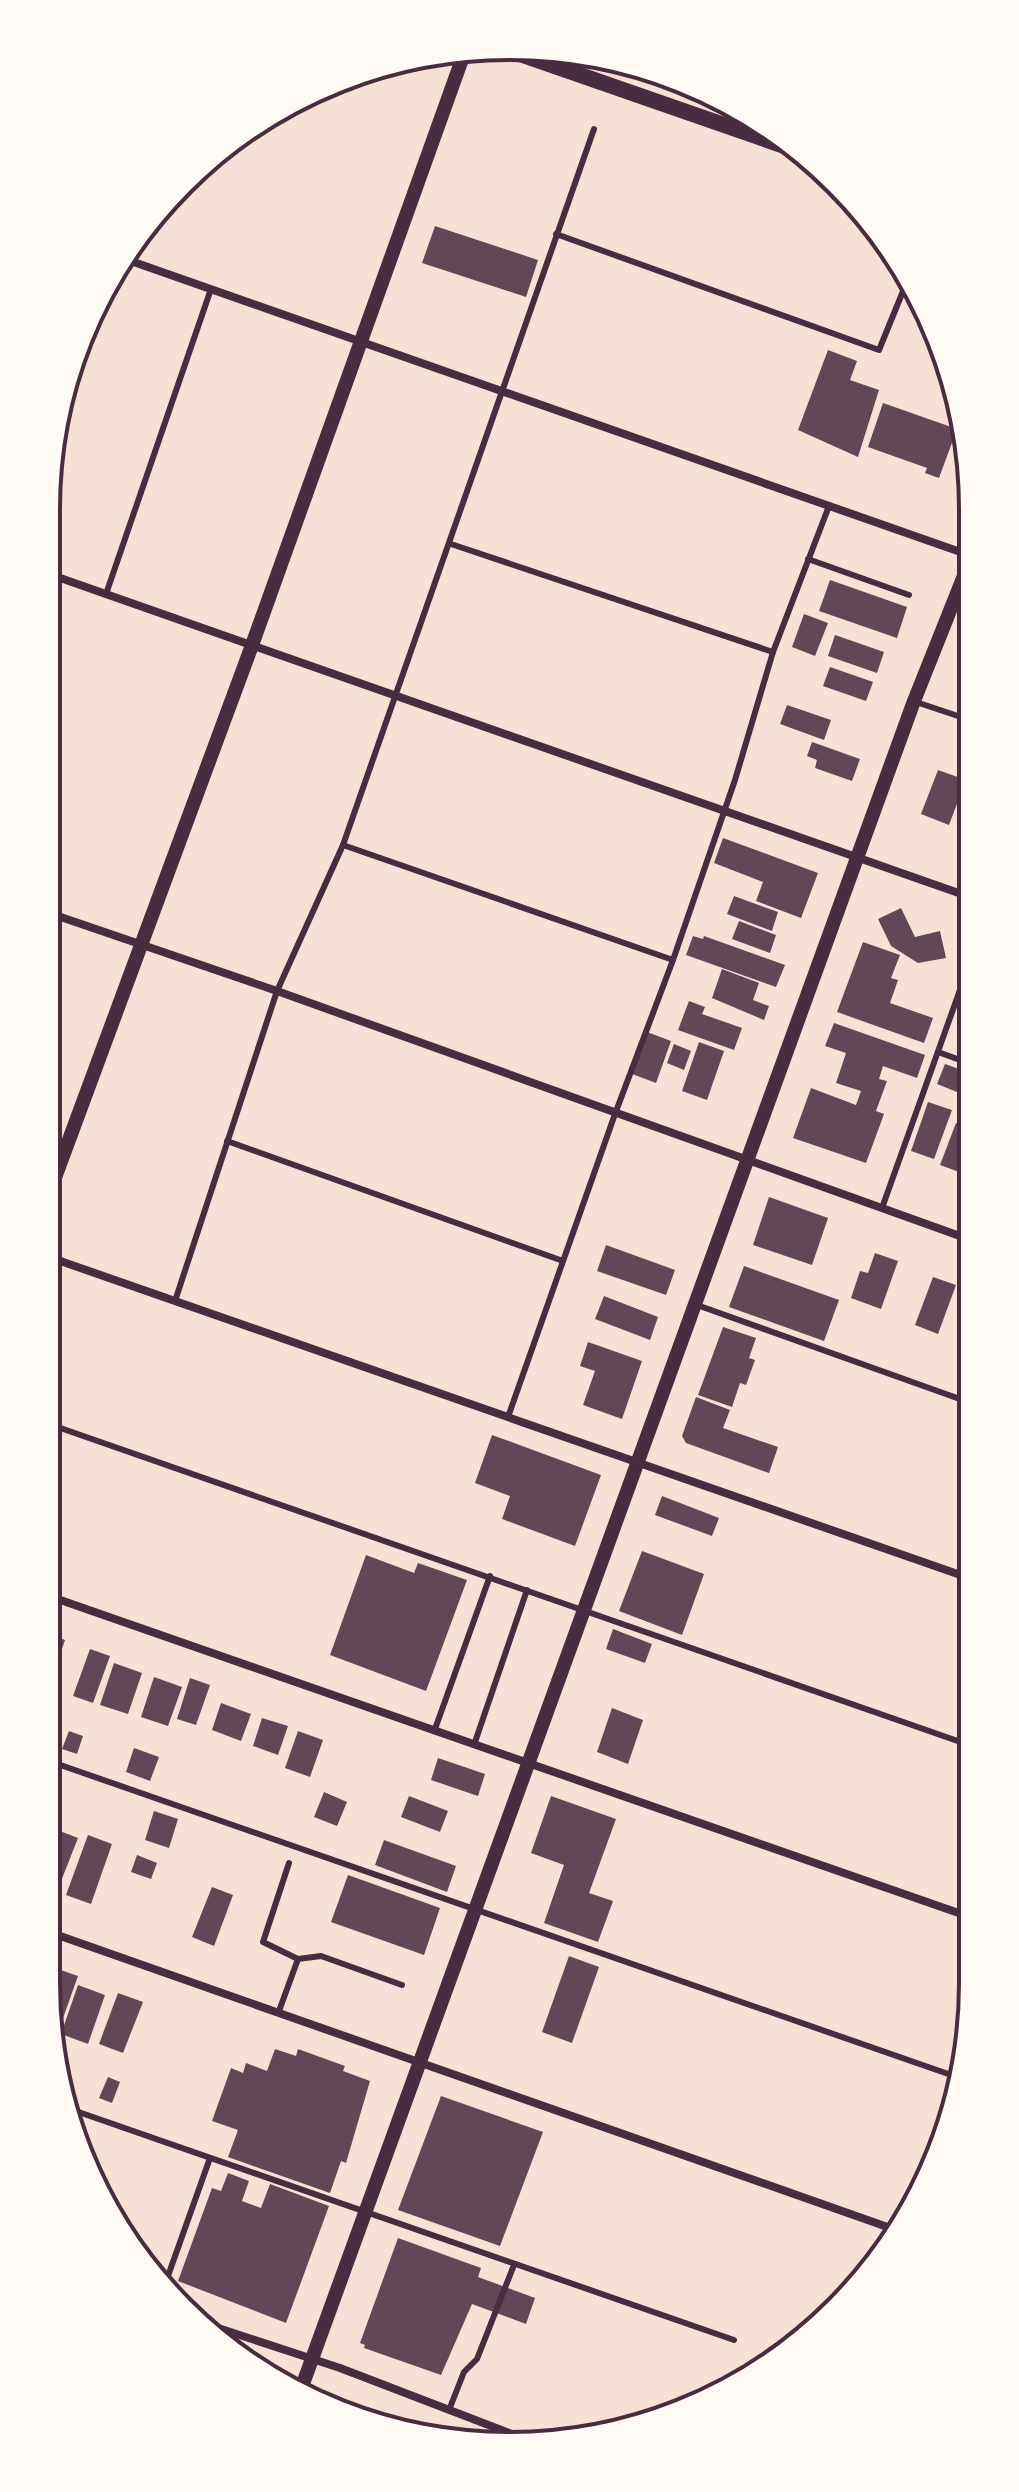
<svg xmlns="http://www.w3.org/2000/svg" width="1019" height="2492" font-family="'Archivo Narrow',sans-serif">
	<rect width="100%" height="100%" fill="#f7e1d7"/>
	<!-- building -->
	<g fill="#644757">
		<polygon points="435,226 538,260 526,297 422,263"/>
		<polygon points="828,350 857,361 850,380 879,390 858,457 798,430"/>
		<polygon points="883,403 957,429 939,478 925,473 927,468 868,447"/>
		<polygon points="830,580 907,607 897,638 819,611"/>
		<polygon points="804,614 828,623 815,656 792,647"/>
		<polygon points="835,635 884,652 877,673 828,656"/>
		<polygon points="830,667 873,682 866,701 823,686"/>
		<polygon points="787,705 831,720 824,740 780,724"/>
		<polygon points="812,742 860,759 852,781 815,768 817,760 807,756"/>
		<polygon points="938,770 966,780 949,825 921,814"/>
		<polygon points="723,838 818,873 801,918 756,901 763,882 714,863"/>
		<polygon points="734,896 778,912 772,931 727,914"/>
		<polygon points="901,908 915,937 940,931 946,958 918,963 891,946 878,919"/>
		<polygon points="739,921 776,935 770,953 732,939"/>
		<polygon points="693,936 703,939 704,936 785,965 776,987 686,955"/>
		<polygon points="863,942 900,955 891,978 898,980 890,1003 933,1018 924,1043 837,1012"/>
		<polygon points="722,969 759,983 753,1000 769,1006 764,1020 712,998"/>
		<polygon points="689,1001 705,1007 702,1014 742,1028 734,1050 678,1030"/>
		<polygon points="834,1023 925,1055 917,1078 883,1066 879,1079 887,1081 876,1111 884,1114 866,1163 793,1138 811,1088 856,1105 861,1091 836,1083 846,1053 825,1046"/>
		<polygon points="647,1032 671,1041 656,1083 632,1074"/>
		<polygon points="699,1042 724,1051 707,1100 682,1091"/>
		<polygon points="674,1044 691,1051 684,1070 667,1063"/>
		<polygon points="945,1064 965,1071 957,1092 937,1084"/>
		<polygon points="928,1102 952,1110 934,1159 911,1151"/>
		<polygon points="956,1123 971,1128 971,1149 962,1173 940,1165"/>
		<polygon points="769,1197 828,1218 812,1265 753,1245"/>
		<polygon points="606,1245 675,1270 666,1295 597,1271"/>
		<polygon points="875,1253 898,1261 881,1309 851,1298 860,1271 868,1273"/>
		<polygon points="744,1266 839,1300 824,1341 729,1307"/>
		<polygon points="933,1277 956,1285 938,1334 915,1325"/>
		<polygon points="604,1296 658,1317 650,1340 595,1319"/>
		<polygon points="723,1327 756,1338 749,1358 755,1360 746,1385 740,1383 732,1407 698,1395"/>
		<polygon points="588,1342 642,1361 622,1419 583,1405 595,1371 580,1366"/>
		<polygon points="696,1397 730,1410 723,1428 778,1447 769,1473 686,1443 682,1436"/>
		<polygon points="492,1435 601,1475 575,1546 502,1519 510,1496 475,1483"/>
		<polygon points="662,1496 719,1518 712,1536 655,1515"/>
		<polygon points="642,1551 704,1574 682,1635 619,1611"/>
		<polygon points="366,1555 414,1573 418,1563 467,1580 426,1691 330,1655"/>
		<polygon points="613,1629 652,1644 645,1663 606,1649"/>
		<polygon points="46,1633 65,1640 51,1681 46,1680"/>
		<polygon points="90,1649 110,1656 93,1703 73,1696"/>
		<polygon points="114,1663 142,1673 128,1714 100,1705"/>
		<polygon points="154,1677 182,1687 168,1726 141,1717"/>
		<polygon points="190,1678 210,1685 196,1725 177,1719"/>
		<polygon points="221,1703 251,1714 241,1741 212,1730"/>
		<polygon points="612,1708 643,1720 628,1764 597,1752"/>
		<polygon points="262,1718 288,1726 278,1755 253,1746"/>
		<polygon points="69,1731 83,1736 77,1754 62,1749"/>
		<polygon points="298,1731 323,1740 310,1777 285,1768"/>
		<polygon points="134,1748 159,1757 150,1781 126,1772"/>
		<polygon points="438,1758 485,1774 478,1796 431,1780"/>
		<polygon points="324,1792 347,1802 337,1826 314,1817"/>
		<polygon points="409,1796 448,1811 440,1832 401,1817"/>
		<polygon points="551,1796 616,1819 589,1893 613,1901 598,1942 544,1923 564,1865 531,1853"/>
		<polygon points="154,1811 178,1819 169,1848 145,1840"/>
		<polygon points="52,1828 78,1838 58,1889 46,1884 46,1843"/>
		<polygon points="88,1835 112,1844 91,1904 66,1895"/>
		<polygon points="384,1840 456,1866 447,1892 375,1865"/>
		<polygon points="137,1855 157,1863 151,1879 131,1872"/>
		<polygon points="348,1875 440,1908 424,1955 331,1922"/>
		<polygon points="212,1887 233,1895 214,1946 192,1937"/>
		<polygon points="569,1956 599,1967 572,2043 542,2032"/>
		<polygon points="55,1968 78,1976 57,2035 47,1990"/>
		<polygon points="78,1985 105,1995 88,2044 61,2034"/>
		<polygon points="118,1993 143,2002 123,2053 99,2044"/>
		<polygon points="275,2049 296,2056 298,2049 345,2066 343,2071 370,2081 346,2163 341,2161 330,2193 228,2157 238,2130 212,2121 231,2068 243,2073 246,2063 267,2071"/>
		<polygon points="108,2077 120,2082 112,2103 99,2098"/>
		<polygon points="441,2096 543,2132 500,2246 398,2210"/>
		<polygon points="228,2173 249,2181 242,2201 261,2208 270,2184 329,2206 286,2323 178,2281 212,2188 221,2191"/>
		<polygon points="398,2238 481,2268 478,2277 535,2298 526,2324 472,2304 441,2375 364,2348 365,2345 360,2343"/>
		<polygon points="331,2395 463,2441 449,2442 328,2401"/>
	</g>
	<g fill="none" stroke-linecap="round" stroke-linejoin="round">
		<!-- service -->
		<g stroke="#4a2c40" stroke-width="6">
			<polyline points="556,234 879,350 908,279"/>
			<polyline points="451,544 773,652"/>
			<polyline points="808,559 909,595"/>
			<polyline points="106,594 211,289"/>
			<polyline points="916,702 970,720"/>
			<polyline points="343,845 673,960"/>
			<polyline points="938,1052 971,1064"/>
			<polyline points="227,1141 563,1261"/>
			<polyline points="882,1208 970,962"/>
			<polyline points="175,1301 277,991 343,845 594,129"/>
			<polyline points="697,1305 971,1403"/>
			<polyline points="508,1417 615,1114 673,960 735,780 773,652 829,506"/>
			<polyline points="46,1423 972,1746"/>
			<polyline points="435,1729 490,1576"/>
			<polyline points="475,1742 527,1590"/>
			<polyline points="46,1760 957,2077"/>
			<polyline points="289,1863 263,1942 298,1959"/>
			<polyline points="279,2011 298,1959 321,1956 402,1985"/>
			<polyline points="67,2108 734,2340"/>
			<polyline points="163,2290 210,2158"/>
			<polyline points="449,2410 464,2372 477,2359 514,2265"/>
		</g>
		<!-- minor -->
		<g stroke="#4a2c40" stroke-width="8">
			<polyline points="128,260 969,555"/>
			<polyline points="46,573 970,897"/>
			<polyline points="46,912 277,991 971,1240"/>
			<polyline points="46,1256 972,1579"/>
			<polyline points="46,1595 973,1918"/>
			<polyline points="46,1931 896,2230"/>
			<polyline points="203,2323 340,2368 525,2439"/>
		</g>
		<!-- tertiary -->
		<g stroke="#4a2c40" stroke-width="14">
			<polyline points="46,1202 251,648 465,51"/>
			<polyline points="300,2392 914,701 969,563"/>
		</g>
		<!-- secondary -->
		<polyline stroke="#4a2c40" stroke-width="16" points="514,52 796,150"/>
	</g>
	<!-- crop -->
	<path d="M0 0H1019V2492H0ZM509 60H510A449 449 0 0 1 959 509V1983A449 449 0 0 1 510 2432H509A449 449 0 0 1 60 1983V509A449 449 0 0 1 509 60Z" fill="#fffaf5" fill-rule="evenodd"/>
	<path fill="none" stroke="#4a2c40" stroke-width="4" d="M509 60H510A449 449 0 0 1 959 509V1983A449 449 0 0 1 510 2432H509A449 449 0 0 1 60 1983V509A449 449 0 0 1 509 60Z"/>
</svg>
